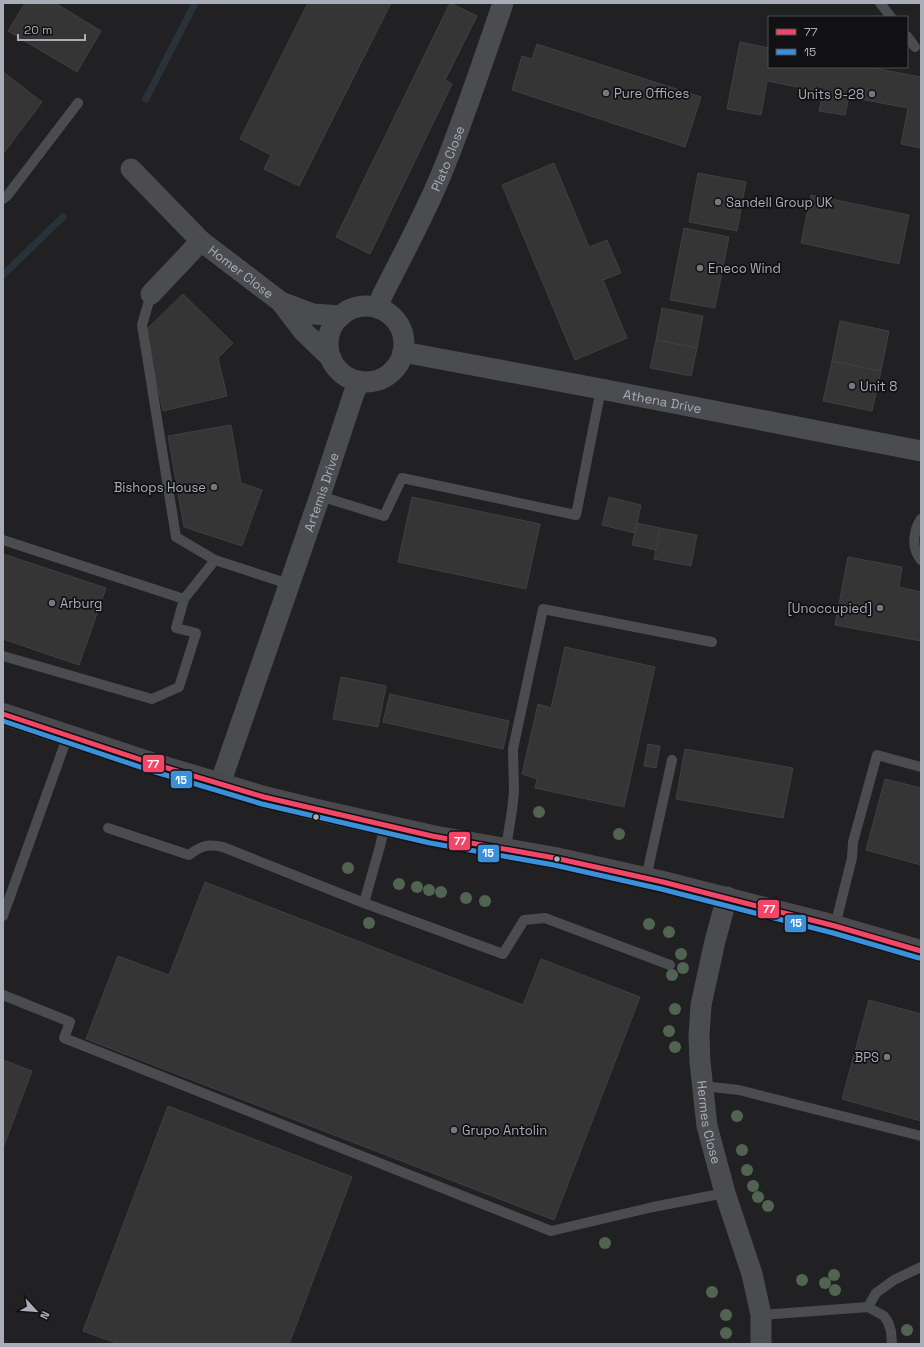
<svg xmlns="http://www.w3.org/2000/svg" width="924" height="1347" font-family="'Space Grotesk',sans-serif">
	<rect width="100%" height="100%" fill="#171717"/>
	<!-- built -->
	<path fill="#212123" fill-rule="evenodd" d="M3 3H921V1344H3ZM769 17H907V67H769Z"/>
	<g fill="none" stroke-linecap="round" stroke-linejoin="round">
		<!-- stream -->
		<g stroke="#2a3239" stroke-width="7">
			<polyline points="146,99 195,3"/>
			<polyline points="3,275 63,217"/>
		</g>
	</g>
	<!-- building -->
	<g fill="#353536" stroke="#3f4043">
		<polygon points="25,3 55,3 101,31 77,72 8,31"/>
		<polygon points="308,3 391,3 299,186 264,169 271,155 240,139"/>
		<polygon points="450,3 477,16 445,80 452,84 370,254 336,237"/>
		<polygon points="740,42 769,48 769,67 868,67 921,77 921,148 901,144 908,108 849,97 845,115 819,111 823,92 767,81 761,115 727,109"/>
		<polygon points="537,44 701,97 685,147 512,90 522,56 532,59"/>
		<polygon points="3,72 42,102 3,154"/>
		<polygon points="554,163 589,247 607,240 621,273 603,280 627,338 575,360 502,185"/>
		<polygon points="698,173 746,182 737,231 689,222"/>
		<polygon points="811,195 909,215 899,264 801,243"/>
		<polygon points="684,228 729,237 715,308 670,300"/>
		<polygon points="183,294 233,343 218,358 227,396 163,411 145,331"/>
		<polygon points="662,308 703,316 697,348 656,340"/>
		<polygon points="840,321 889,331 881,371 832,361"/>
		<polygon points="656,340 697,348 691,376 650,368"/>
		<polygon points="832,361 881,371 872,411 823,401"/>
		<polygon points="231,425 241,483 262,490 242,546 184,527 168,436"/>
		<polygon points="412,497 540,524 526,589 398,562"/>
		<polygon points="609,497 641,505 635,533 602,525"/>
		<polygon points="637,523 660,528 656,550 632,545"/>
		<polygon points="660,528 697,535 691,566 654,559"/>
		<polygon points="3,554 106,588 79,665 3,639"/>
		<polygon points="848,557 902,567 899,587 921,592 921,641 835,625"/>
		<polygon points="565,647 655,667 624,807 535,788 537,779 522,774 538,704 551,708"/>
		<polygon points="341,677 386,686 378,727 333,719"/>
		<polygon points="390,694 509,721 503,749 383,722"/>
		<polygon points="648,744 660,746 656,768 644,766"/>
		<polygon points="685,749 793,768 783,818 676,799"/>
		<polygon points="885,779 921,788 921,865 866,850"/>
		<polygon points="205,882 523,1005 541,959 640,997 554,1220 86,1039 118,956 169,975"/>
		<polygon points="869,1000 921,1014 921,1121 842,1099"/>
		<polygon points="3,1060 32,1071 3,1148"/>
		<polygon points="168,1106 352,1177 289,1344 119,1344 83,1331"/>
	</g>
	<g fill="none" stroke-linecap="round" stroke-linejoin="round">
		<!-- lane -->
		<g stroke="#4b4c50" stroke-width="10">
			<polyline points="880,3 891,17"/>
			<polyline points="907,36 915,47"/>
			<polyline points="3,199 7,196 78,103"/>
			<polyline points="151,294 142,325 176,537 215,560 289,584"/>
			<polyline points="320,496 384,516 402,478 576,515 601,389"/>
			<path d="M921 519C913 531 911 548 921 560"/>
			<polyline points="3,540 184,599"/>
			<polyline points="3,656 152,699 179,687 196,633 176,628 184,599 215,560"/>
			<polyline points="385,825 380,846 364,903 503,954 524,920 545,918 670,965"/>
			<path d="M108 828 189 855C202 845 208 844 223 847L364 903"/>
			<polyline points="506,848 512,810 514,792 513,749 543,609 712,642"/>
			<polyline points="646,878 672,760"/>
			<polyline points="3,916 68,735"/>
			<polyline points="835,926 852,858 853,842 877,755 921,767"/>
			<polyline points="3,995 70,1022 64,1038 551,1231 653,1207 725,1193"/>
			<polyline points="703,1086 739,1090 921,1136"/>
			<polyline points="868,1307 876,1293 894,1280 921,1267"/>
			<polyline points="761,1315 868,1307 884,1316 888,1322 891,1331 892,1344"/>
		</g>
		<!-- street -->
		<g stroke="#4b4c50" stroke-width="21">
			<path id="s1" d="M131 169 201 241 281 302 304 332 331 358"/>
			<polyline points="151,294 201,241"/>
			<polyline points="281,302 313,314 341,316"/>
			<circle cx="366" cy="344" r="38"/>
			<path id="s2" d="M378 308 382 296C402 256 424 216 441 175 464 119 483 61 503 3"/>
			<path id="s3" d="M403 352 601 389 921 451"/>
			<path id="s4" d="M220 784 320 496 353 396 359 381"/>
			<path id="s5" d="M727 897 715 941 701 1005 699 1036 700 1062 707 1126 725 1193 752 1274 761 1315V1344"/>
		</g>
		<!-- secondary -->
		<polyline stroke="#4a4a4e" stroke-width="22" points="3,714 154,764 264,797 317,810 432,836 555,858 663,882 835,926 921,951"/>
		<defs>
			<polyline id="bus-1" points="3,714 154,764 264,797 432,836 555,858 663,882 835,926 921,951"/>
			<polyline id="bus-2" points="3,721 152,771 262,804 430,843 554,865 661,889 833,933 919,958"/>
		</defs>
		<!-- bus-1 casing -->
		<use href="#bus-1" stroke="#111113" stroke-width="8"/>
		<!-- bus-2 casing -->
		<use href="#bus-2" stroke="#111113" stroke-width="8"/>
		<!-- bus-1 -->
		<use href="#bus-1" stroke="#f34667" stroke-width="5"/>
		<!-- bus-2 -->
		<use href="#bus-2" stroke="#3a90db" stroke-width="5"/>
	</g>
	<!-- trees -->
	<g fill="#506451">
		<circle cx="539" cy="812" r="6"/>
		<circle cx="619" cy="834" r="6"/>
		<circle cx="348" cy="868" r="6"/>
		<circle cx="399" cy="884" r="6"/>
		<circle cx="417" cy="887" r="6"/>
		<circle cx="429" cy="890" r="6"/>
		<circle cx="441" cy="892" r="6"/>
		<circle cx="466" cy="898" r="6"/>
		<circle cx="485" cy="901" r="6"/>
		<circle cx="369" cy="923" r="6"/>
		<circle cx="649" cy="924" r="6"/>
		<circle cx="669" cy="932" r="6"/>
		<circle cx="681" cy="954" r="6"/>
		<circle cx="683" cy="968" r="6"/>
		<circle cx="672" cy="975" r="6"/>
		<circle cx="675" cy="1009" r="6"/>
		<circle cx="669" cy="1031" r="6"/>
		<circle cx="675" cy="1047" r="6"/>
		<circle cx="737" cy="1116" r="6"/>
		<circle cx="742" cy="1150" r="6"/>
		<circle cx="747" cy="1170" r="6"/>
		<circle cx="753" cy="1186" r="6"/>
		<circle cx="758" cy="1197" r="6"/>
		<circle cx="768" cy="1206" r="6"/>
		<circle cx="605" cy="1243" r="6"/>
		<circle cx="834" cy="1275" r="6"/>
		<circle cx="802" cy="1280" r="6"/>
		<circle cx="825" cy="1283" r="6"/>
		<circle cx="835" cy="1290" r="6"/>
		<circle cx="712" cy="1292" r="6"/>
		<circle cx="726" cy="1315" r="6"/>
		<circle cx="907" cy="1330" r="6"/>
		<circle cx="726" cy="1333" r="6"/>
	</g>
	<!-- markers -->
	<g fill="#757880" stroke="#111113" stroke-width="1.5">
		<circle cx="606" cy="93" r="4"/>
		<circle cx="872" cy="94" r="4"/>
		<circle cx="718" cy="202" r="4"/>
		<circle cx="700" cy="268" r="4"/>
		<circle cx="852" cy="386" r="4"/>
		<circle cx="214" cy="487" r="4"/>
		<circle cx="52" cy="603" r="4"/>
		<circle cx="880" cy="608" r="4"/>
		<circle cx="887" cy="1057" r="4"/>
		<circle cx="454" cy="1130" r="4"/>
	</g>
	<g fill="#a8adb8" stroke="#111113" stroke-width="1.5">
		<circle cx="316" cy="817" r="3.5"/>
		<circle cx="557" cy="859" r="3.5"/>
	</g>
	<g text-anchor="middle" dominant-baseline="central" stroke-width="3.5" stroke-linejoin="round" paint-order="stroke">
		<!-- poi labels -->
		<g font-size="13" fill="#a8adb8" stroke="#111113" text-anchor="start">
			<text x="614" y="93">Pure Offices</text>
			<text x="864" y="94" text-anchor="end">Units 9-28</text>
			<text x="726" y="202">Sandell Group UK</text>
			<text x="708" y="268">Eneco Wind</text>
			<text x="860" y="386">Unit 8</text>
			<text x="206" y="487" text-anchor="end">Bishops House</text>
			<text x="60" y="603">Arburg</text>
			<text x="872" y="608" text-anchor="end">[Unoccupied]</text>
			<text x="879" y="1057" text-anchor="end">BPS</text>
			<text x="462" y="1130">Grupo Antolin</text>
		</g>
		<!-- street labels -->
		<g font-size="13" fill="#a8adb8" stroke="#111113">
			<text stroke="none"><textPath href="#s2" startOffset="165">Plato Close</textPath></text>
			<text stroke="none"><textPath href="#s1" startOffset="151">Homer Close</textPath></text>
			<text stroke="none"><textPath href="#s3" startOffset="264">Athena Drive</textPath></text>
			<text stroke="none"><textPath href="#s4" startOffset="309">Artemis Drive</textPath></text>
			<text stroke="none"><textPath href="#s5" startOffset="229">Hermes Close</textPath></text>
		</g>
	</g>
	<g stroke="#111113" stroke-width="1.5">
		<rect x="142" y="754" width="23" height="19" rx="4" fill="#f34667"/>
		<rect x="170" y="770" width="23" height="19" rx="4" fill="#3a90db"/>
		<rect x="448" y="831" width="23" height="20" rx="4" fill="#f34667"/>
		<rect x="477" y="844" width="23" height="19" rx="4" fill="#3a90db"/>
		<rect x="757" y="899" width="23" height="20" rx="4" fill="#f34667"/>
		<rect x="784" y="914" width="23" height="19" rx="4" fill="#3a90db"/>
	</g>
	<g font-size="11" text-anchor="middle" font-weight="bold" fill="#fff">
		<text x="153" y="768">77</text>
		<text x="181" y="784">15</text>
		<text x="460" y="845">77</text>
		<text x="488" y="857">15</text>
		<text x="769" y="913">77</text>
		<text x="796" y="927">15</text>
	</g>
	<!-- border -->
	<rect width="924" height="1347" fill="none" stroke="#a8adb8" stroke-width="8"/>
	<!-- legend -->
	<rect x="768" y="16" width="140" height="52" fill="#111113" stroke="#4d4f55"/>
	<rect x="776" y="29" width="20" height="6" fill="#f34667" stroke="#4d4f55"/>
	<text x="804" y="36" font-size="12" fill="#a8adb8">77</text>
	<rect x="776" y="49" width="20" height="6" fill="#3a90db" stroke="#4d4f55"/>
	<text x="804" y="56" font-size="12" fill="#a8adb8">15</text>
	<!-- north arrow -->
	<g transform="translate(36 1311) rotate(116)" stroke="#111113" stroke-width="3" paint-order="stroke">
	<path d="M0-3L7 15L0 10L-7 15Z" fill="#a8adb8"/>
	<text y="-6" font-size="11" font-weight="bold" text-anchor="middle" fill="#a8adb8">N</text>
	</g>
	<!-- scale -->
	<path d="M18 34v6h67v-6" fill="none" stroke="#a8adb8" stroke-width="2"/>
	<text x="24" y="34" font-size="12" fill="#a8adb8" stroke="#111113" stroke-width="3" paint-order="stroke">20 m</text>
</svg>
